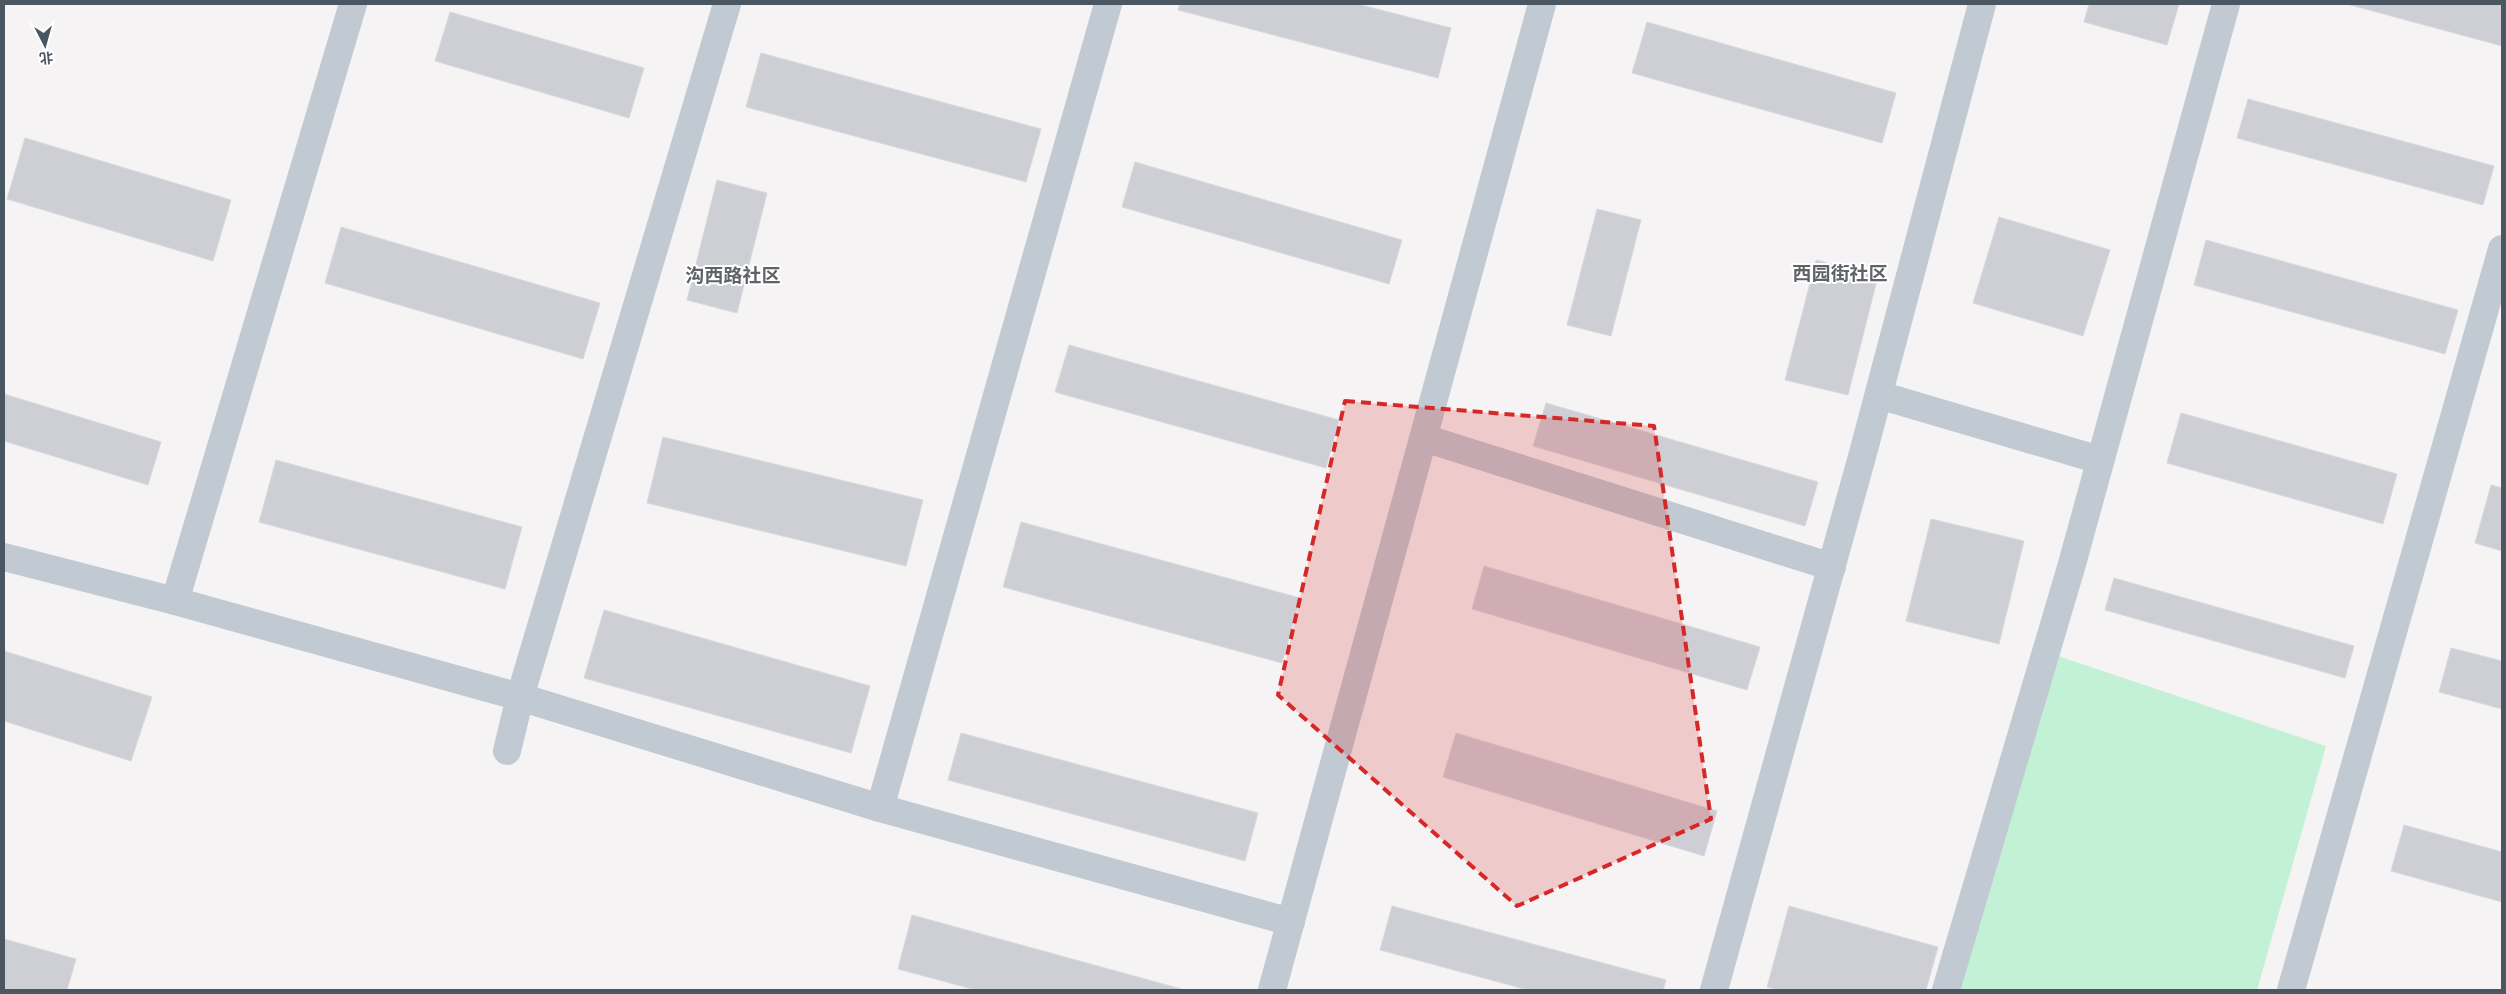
<svg xmlns="http://www.w3.org/2000/svg" width="2506" height="994" font-family="Figtree,'Noto Sans SC',sans-serif">
	<rect width="100%" height="100%" fill="#f5f3f3"/>
	<!-- green -->
	<polygon fill="#c3f1d5" points="2049,653 2326,746 2257,990 1960,990"/>
	<!-- building -->
	<g fill="#cdcfd5" stroke="#d7d9de">
		<polygon points="1180,4 1357,4 1451,28 1438,78 1178,10"/>
		<polygon points="2089,4 2179,4 2167,45 2084,22"/>
		<polygon points="2347,4 2502,4 2502,46"/>
		<polygon points="450,12 644,68 629,118 435,61"/>
		<polygon points="1647,22 1896,93 1882,143 1632,73"/>
		<polygon points="761,53 1041,129 1026,182 746,107"/>
		<polygon points="2248,99 2494,166 2483,205 2237,138"/>
		<polygon points="25,138 231,200 213,261 7,199"/>
		<polygon points="1135,162 1402,240 1389,284 1122,207"/>
		<polygon points="717,180 767,193 737,313 687,300"/>
		<polygon points="1597,209 1641,220 1611,336 1567,325"/>
		<polygon points="1999,217 2110,250 2083,336 1973,303"/>
		<polygon points="341,227 600,303 583,359 325,283"/>
		<polygon points="2206,240 2458,310 2445,354 2194,285"/>
		<polygon points="1816,260 1878,276 1848,395 1785,380"/>
		<polygon points="1069,345 1339,420 1326,468 1055,392"/>
		<polygon points="4,394 161,442 148,485 4,441"/>
		<polygon points="1546,403 1818,482 1805,526 1533,446"/>
		<polygon points="2181,413 2397,474 2383,524 2167,463"/>
		<polygon points="663,437 923,500 906,566 647,503"/>
		<polygon points="276,460 522,527 505,589 259,522"/>
		<polygon points="2491,485 2502,488 2502,551 2475,543"/>
		<polygon points="1931,519 2024,541 1999,644 1906,621"/>
		<polygon points="1021,522 1300,598 1282,663 1003,587"/>
		<polygon points="1484,566 1760,647 1747,690 1472,609"/>
		<polygon points="2114,578 2354,646 2345,678 2105,610"/>
		<polygon points="604,610 870,686 851,753 584,678"/>
		<polygon points="2451,648 2502,661 2502,709 2439,692"/>
		<polygon points="4,651 152,697 131,761 4,721"/>
		<polygon points="961,733 1258,813 1245,861 948,780"/>
		<polygon points="1456,733 1717,811 1704,856 1443,777"/>
		<polygon points="2404,825 2502,852 2502,902 2391,871"/>
		<polygon points="1392,906 1666,980 1663,990 1528,990 1380,950"/>
		<polygon points="1789,906 1938,947 1926,990 1779,990 1767,987"/>
		<polygon points="912,915 1185,990 976,990 898,969"/>
		<polygon points="4,939 76,959 67,990 4,990"/>
	</g>
	<g fill="none" stroke-linecap="round" stroke-linejoin="round">
		<!-- minor -->
		<g stroke="#c1cad2" stroke-width="28">
			<polyline points="1879,395 2100,460"/>
			<polyline points="1424,438 1832,567"/>
			<polyline points="4,557 175,601 520,697 880,808 1291,922"/>
			<polyline points="175,601 353,4"/>
			<polyline points="507,751 520,697 727,4"/>
			<polyline points="880,808 1108,4"/>
			<polyline points="1272,990 1542,4"/>
			<polyline points="1714,990 1863,453 1982,4"/>
			<polyline points="1946,990 2072,564 2226,4"/>
			<polyline points="2291,990 2502,249"/>
		</g>
	</g>
	<!-- marked area -->
	<path fill="#d62828" fill-opacity="0.2" stroke="#d62828" stroke-width="4" stroke-dasharray="10 6" stroke-linejoin="round" d="M1345 401 1654 426 1711 819 1517 906 1278 695Z"/>
	<g text-anchor="middle" dominant-baseline="central" stroke-width="4" stroke-linejoin="round" paint-order="stroke">
		<!-- neighbourhood labels -->
		<g font-size="19" font-weight="bold" fill="#5f6368" stroke="#fff">
			<text x="1840" y="273">西园街社区</text>
			<text x="733" y="275">沟西路社区</text>
		</g>
	</g>
	<!-- border -->
	<rect width="2506" height="994" fill="none" stroke="#4a5661" stroke-width="10"/>
	<!-- north arrow -->
	<g transform="translate(45 45) rotate(174)" stroke="#ffffff" stroke-width="4" paint-order="stroke">
	<path d="M0-4L9 19L0 12L-9 19Z" fill="#4a5661"/>
	<text y="-8" font-size="14" font-weight="bold" text-anchor="middle" fill="#4a5661">北</text>
	</g>
</svg>
